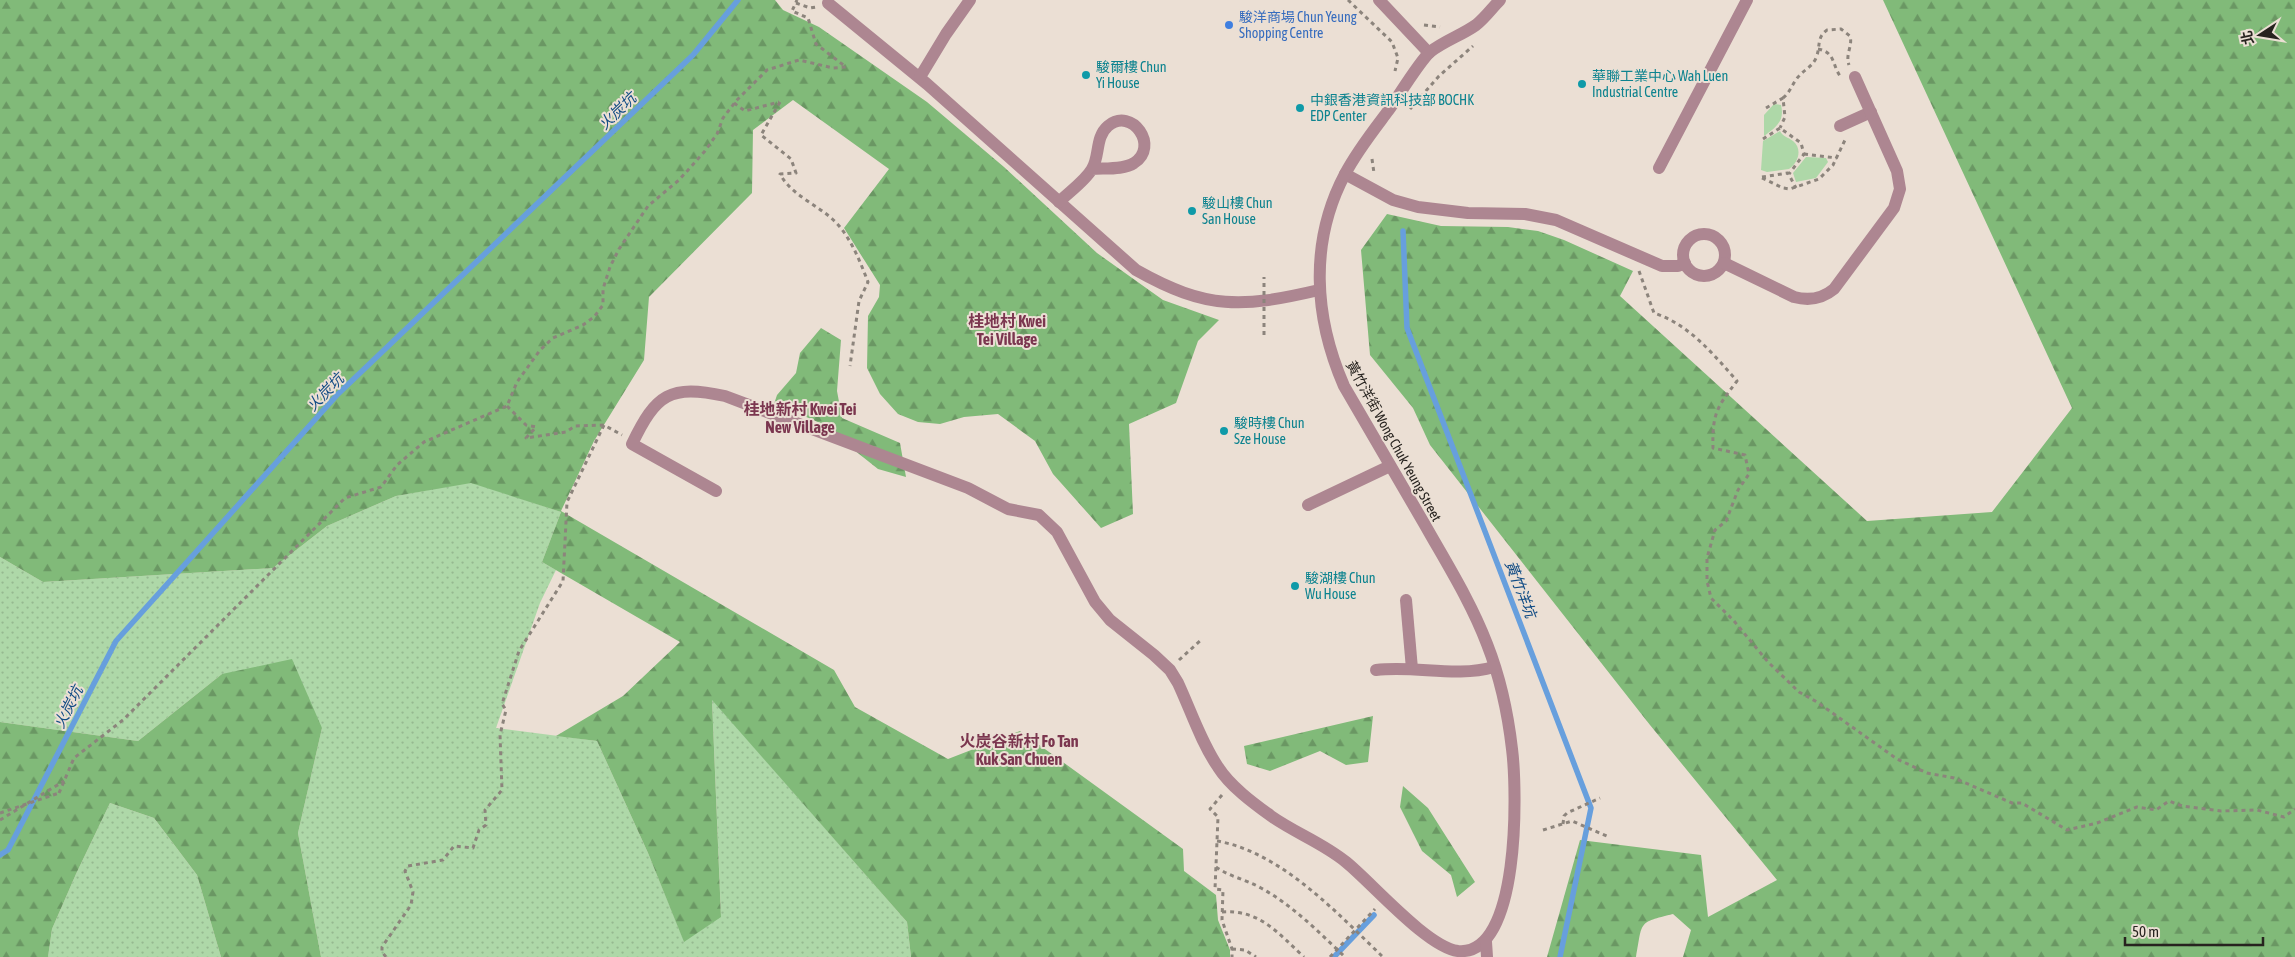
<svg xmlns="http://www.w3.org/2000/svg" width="2295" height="957" font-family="'Asap Condensed','Noto Sans TC',sans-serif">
	<defs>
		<pattern id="grass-dots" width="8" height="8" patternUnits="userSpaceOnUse" patternTransform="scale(1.25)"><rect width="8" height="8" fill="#aed8a8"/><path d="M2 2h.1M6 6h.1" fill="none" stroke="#96b990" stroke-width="1.8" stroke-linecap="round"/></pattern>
		<pattern id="forest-firs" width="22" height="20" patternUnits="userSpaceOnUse" patternTransform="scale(1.25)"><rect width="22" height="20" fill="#81ba79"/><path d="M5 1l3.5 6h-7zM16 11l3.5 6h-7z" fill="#6a9763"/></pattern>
	</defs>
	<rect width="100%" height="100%" fill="#ebdfd4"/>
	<!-- grass -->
	<g fill="url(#grass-dots)">
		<polygon points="471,482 561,512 542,562 556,570 540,603 496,728 597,741 648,853 684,941 721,916 712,699 907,922 911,957 321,957 298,833 322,728 222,674 138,741 0,722 0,557 43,582 273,568 327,526 396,496"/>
		<polygon points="110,803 154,818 197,875 221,957 48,957 52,929 76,874"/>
	</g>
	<!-- forest -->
	<g fill="url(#forest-firs)">
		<polygon points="0,0 775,0 783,10 819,27 927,102 1004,167 1097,253 1163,300 1219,320 1198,341 1176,403 1129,424 1133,514 1101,528 1053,474 1035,441 998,414 964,417 940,424 918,422 898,414 880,394 867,368 868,316 879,297 880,285 844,228 889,169 793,100 753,130 752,193 649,297 644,360 594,441 561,511 834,670 855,707 948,759 1020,731 1183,849 1184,871 1216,895 1218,920 1230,950 1230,957 911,957 907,922 712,700 721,917 684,942 648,853 597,741 556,736 623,696 680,642 542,562 561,512 471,483 396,496 327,526 273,568 43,582 0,557"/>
		<path d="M1883 0H2295V957H1683L1691 930 1673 914C1637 923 1643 921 1636 957H1547L1580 840 1701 855 1708 917 1777 880 1650 725 1430 445 1413 408 1370 355 1361 250 1387 214 1441 226 1508 227 1538 231 1564 240 1633 271 1620 296 1867 521 1992 512 2072 408Z"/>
		<polygon points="821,328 841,340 837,391 842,418 900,443 906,477 878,469 820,423 788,409 773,407 777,395 796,373 800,353"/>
		<polygon points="292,659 322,728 298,833 321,957 221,957 197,875 154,818 110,803 76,874 52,929 48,957 0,957 0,722 138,741 222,674"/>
		<polygon points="1373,716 1368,762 1346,765 1320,751 1270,771 1247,764 1244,746"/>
		<polygon points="1403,786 1428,808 1475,882 1457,897 1451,875 1422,851 1400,807"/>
	</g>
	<!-- green -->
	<g fill="#aed8a8">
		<path d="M1774 104 1781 105C1785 121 1776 127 1764 136V115Z"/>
		<path d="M1780 131C1783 137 1788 137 1793 141 1803 149 1798 163 1789 169L1767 172 1761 170 1763 141Z"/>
		<polygon points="1806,157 1826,158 1828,162 1816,178 1796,182 1793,173"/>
	</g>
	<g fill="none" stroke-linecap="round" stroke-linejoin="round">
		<!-- stream -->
		<g stroke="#679fdd" stroke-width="5.5">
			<polyline points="1403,231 1407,328 1591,808 1560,957"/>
			<polyline points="0,855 8,850 116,641 338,394 693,55 738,0"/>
			<polyline points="1334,957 1374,915"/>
		</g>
		<!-- path -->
		<g stroke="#8c847c" stroke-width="3" stroke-dasharray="4 4" stroke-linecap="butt">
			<polyline points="1348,0 1392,42 1398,58 1395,71"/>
			<polyline points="796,3 810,8 816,7"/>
			<polyline points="1424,25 1440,27"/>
			<path d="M1818 49C1835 52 1832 64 1840 76"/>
			<path d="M1783 98C1790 93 1793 82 1799 76 1805 69 1812 67 1816 58 1821 46 1816 38 1827 30L1841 29 1850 36C1853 46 1845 54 1849 65"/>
			<path d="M780 102 761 135 791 159 796 173 780 174C793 198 823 206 840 227 853 243 861 264 868 282L859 301 850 366"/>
			<polyline points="734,103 745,111 779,102"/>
			<polyline points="1766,108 1783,98 1785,117 1780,128"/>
			<polyline points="1410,109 1439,76 1473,46"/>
			<polyline points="1763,139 1780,128 1801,143 1804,154 1789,174"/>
			<polyline points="1804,154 1837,158"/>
			<polyline points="1372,159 1374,173"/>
			<polyline points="1762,177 1788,173 1796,188"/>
			<polyline points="1762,178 1783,188 1790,189 1819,179 1833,165 1845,140"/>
			<path d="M1639 271 1654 313C1690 325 1713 354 1737 381 1717 407 1712 414 1713 448L1745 455 1749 474 1738 490 1726 521 1715 530 1707 558V581L1711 598 1734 621 1768 662 1799 692 1817 702 1897 759 1927 773 1954 778 2012 803H2022L2067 830 2097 823 2137 807 2156 810 2169 801 2182 806 2221 811 2257 810 2284 817 2295 809"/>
			<polyline points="507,406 526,425 536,427 526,438 566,432 575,426 604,425"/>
			<polyline points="1179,660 1201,640"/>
			<polyline points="59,793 74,758 123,720 345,498 381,487 397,465 424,442 507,406 517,382 540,350 553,338 583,325 594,317 603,305 603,289 610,267 619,249 648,206 679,180 705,151 717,134 723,118 736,101 767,70 799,60 833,68 846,67 816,44 808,18 792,11 797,0"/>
			<polyline points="1222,795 1210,809 1218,817 1215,889 1223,890 1222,920 1232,949 1232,957"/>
			<polyline points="0,820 64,781"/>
			<polyline points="1563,824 1564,816 1567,813 1600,798"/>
			<polyline points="1543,830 1572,821 1609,837"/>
			<path d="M1217 841C1281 852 1337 913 1383 957"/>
			<path d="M1216 867C1230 877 1245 879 1261 888 1292 905 1319 932 1345 957"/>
			<path d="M1222 912C1259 909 1278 933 1304 957"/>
			<polyline points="1232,949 1245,950 1256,957"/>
			<polyline points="386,957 382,952 382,947 411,905 413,892 405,871 408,866 443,860 454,846 473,848 479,830 486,825 485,810 502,790 500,735 506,710 502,704 519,651 563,581 567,502 604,425 622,435"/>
			<polyline points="1330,957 1375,909"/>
		</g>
		<!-- minor -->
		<g stroke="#ad8691" stroke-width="12">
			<polyline points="1379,0 1429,53"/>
			<path d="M828 3 927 84 1136 270C1207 310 1242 308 1319 290"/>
			<polyline points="920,77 946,34 970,0"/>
			<polyline points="1840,126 1871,112"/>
			<polyline points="1659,168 1747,0"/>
			<polyline points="1345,174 1393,200 1418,207 1468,213 1525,214 1556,220 1662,266 1678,266 1685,263"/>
			<path d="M1059 202C1069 192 1085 181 1092 169 1100 156 1095 137 1108 126 1132 106 1160 147 1134 163 1124 170 1105 168 1092 169"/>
			<circle cx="1704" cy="255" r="21"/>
			<path d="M1724 263 1794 297C1809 301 1822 299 1834 289L1894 208 1900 189 1897 171 1855 77"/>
			<path d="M716 491 632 444C656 394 670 384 725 396L968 488 1008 509 1039 515 1057 532 1095 602 1110 620 1154 655 1170 670 1178 683C1191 711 1201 742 1218 767 1230 786 1253 803 1271 816 1295 833 1323 843 1346 862 1372 883 1427 947 1458 951 1521 957 1517 789 1512 749 1508 714 1500 677 1487 644 1471 602 1447 564 1425 525 1398 479 1371 433 1344 386 1314 317 1309 242 1345 174 1357 151 1373 131 1388 111 1398 97 1419 62 1430 52 1444 41 1462 35 1476 25 1485 18 1492 8 1500 0"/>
			<polyline points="1308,505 1390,466"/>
			<polyline points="1406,600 1412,669"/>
			<path d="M1376 670C1416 665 1455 678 1494 667"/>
			<polyline points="1486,942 1487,957"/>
		</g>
		<!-- path-bridge -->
		<g stroke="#8c847c" stroke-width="3" stroke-dasharray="4 4" stroke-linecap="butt">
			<polyline points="1264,335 1264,277"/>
			<polyline points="0,813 59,793"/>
		</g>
	</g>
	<!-- markers -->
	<circle fill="#3f7fe0" stroke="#ebdfd4" stroke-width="2" cx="1229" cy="25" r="5"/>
	<g fill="#0f9aa8" stroke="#ebdfd4" stroke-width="2">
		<circle cx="1086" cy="75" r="5"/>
		<circle cx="1582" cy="84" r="5"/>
		<circle cx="1300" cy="108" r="5"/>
		<circle cx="1192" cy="211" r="5"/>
		<circle cx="1224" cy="431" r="5"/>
		<circle cx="1295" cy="586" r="5"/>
	</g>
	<g text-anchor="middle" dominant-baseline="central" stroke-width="4" stroke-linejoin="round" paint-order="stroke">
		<!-- shop labels -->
		<g font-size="14" fill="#366cbe" stroke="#ebdfd4" text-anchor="start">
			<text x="1239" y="17">駿洋商場 Chun Yeung<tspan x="1239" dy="16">Shopping Centre</tspan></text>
		</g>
		<!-- culture labels -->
		<g font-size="14" fill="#0d838f" stroke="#ebdfd4" text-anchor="start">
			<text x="1096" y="67">駿爾樓 Chun<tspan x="1096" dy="16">Yi House</tspan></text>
			<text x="1592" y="76">華聯工業中心 Wah Luen<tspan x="1592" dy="16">Industrial Centre</tspan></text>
			<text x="1310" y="100">中銀香港資訊科技部 BOCHK<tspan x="1310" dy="16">EDP Center</tspan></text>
			<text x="1202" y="203">駿山樓 Chun<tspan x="1202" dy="16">San House</tspan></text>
			<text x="1234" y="423">駿時樓 Chun<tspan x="1234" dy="16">Sze House</tspan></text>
			<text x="1305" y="578">駿湖樓 Chun<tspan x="1305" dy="16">Wu House</tspan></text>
		</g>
		<!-- street labels -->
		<g font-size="14" fill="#27231f" stroke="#ebdfd4">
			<text transform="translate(1394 441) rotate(61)">黃竹洋街 Wong Chuk Yeung Street</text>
		</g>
		<!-- water labels -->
		<g font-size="15" font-style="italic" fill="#104b84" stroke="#ebdfd4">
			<text transform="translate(617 111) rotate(-44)">火炭坑</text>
			<text transform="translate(325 392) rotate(-46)">火炭坑</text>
			<text transform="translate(1521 589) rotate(69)">黃竹洋坑</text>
			<text transform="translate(68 707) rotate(-63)">火炭坑</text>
		</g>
		<!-- quarter labels -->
		<g font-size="16" font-weight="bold" fill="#7b364f" stroke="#ebdfd4">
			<text x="1007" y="321">桂地村 Kwei<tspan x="1007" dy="18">Tei Village</tspan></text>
			<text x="800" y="409">桂地新村 Kwei Tei<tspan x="800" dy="18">New Village</tspan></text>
			<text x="1019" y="741">火炭谷新村 Fo Tan<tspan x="1019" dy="18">Kuk San Chuen</tspan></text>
		</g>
	</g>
	<!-- north arrow -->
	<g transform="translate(2260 35) rotate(258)" stroke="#ebdfd4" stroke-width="4" paint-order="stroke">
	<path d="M0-4L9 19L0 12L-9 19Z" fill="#27231f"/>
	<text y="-8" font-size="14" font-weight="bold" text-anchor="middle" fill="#27231f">北</text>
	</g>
	<!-- scale -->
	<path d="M2125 937v8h138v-8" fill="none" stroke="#27231f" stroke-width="2.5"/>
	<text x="2132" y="937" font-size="15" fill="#27231f" stroke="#ebdfd4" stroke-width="4" paint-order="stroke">50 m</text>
</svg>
